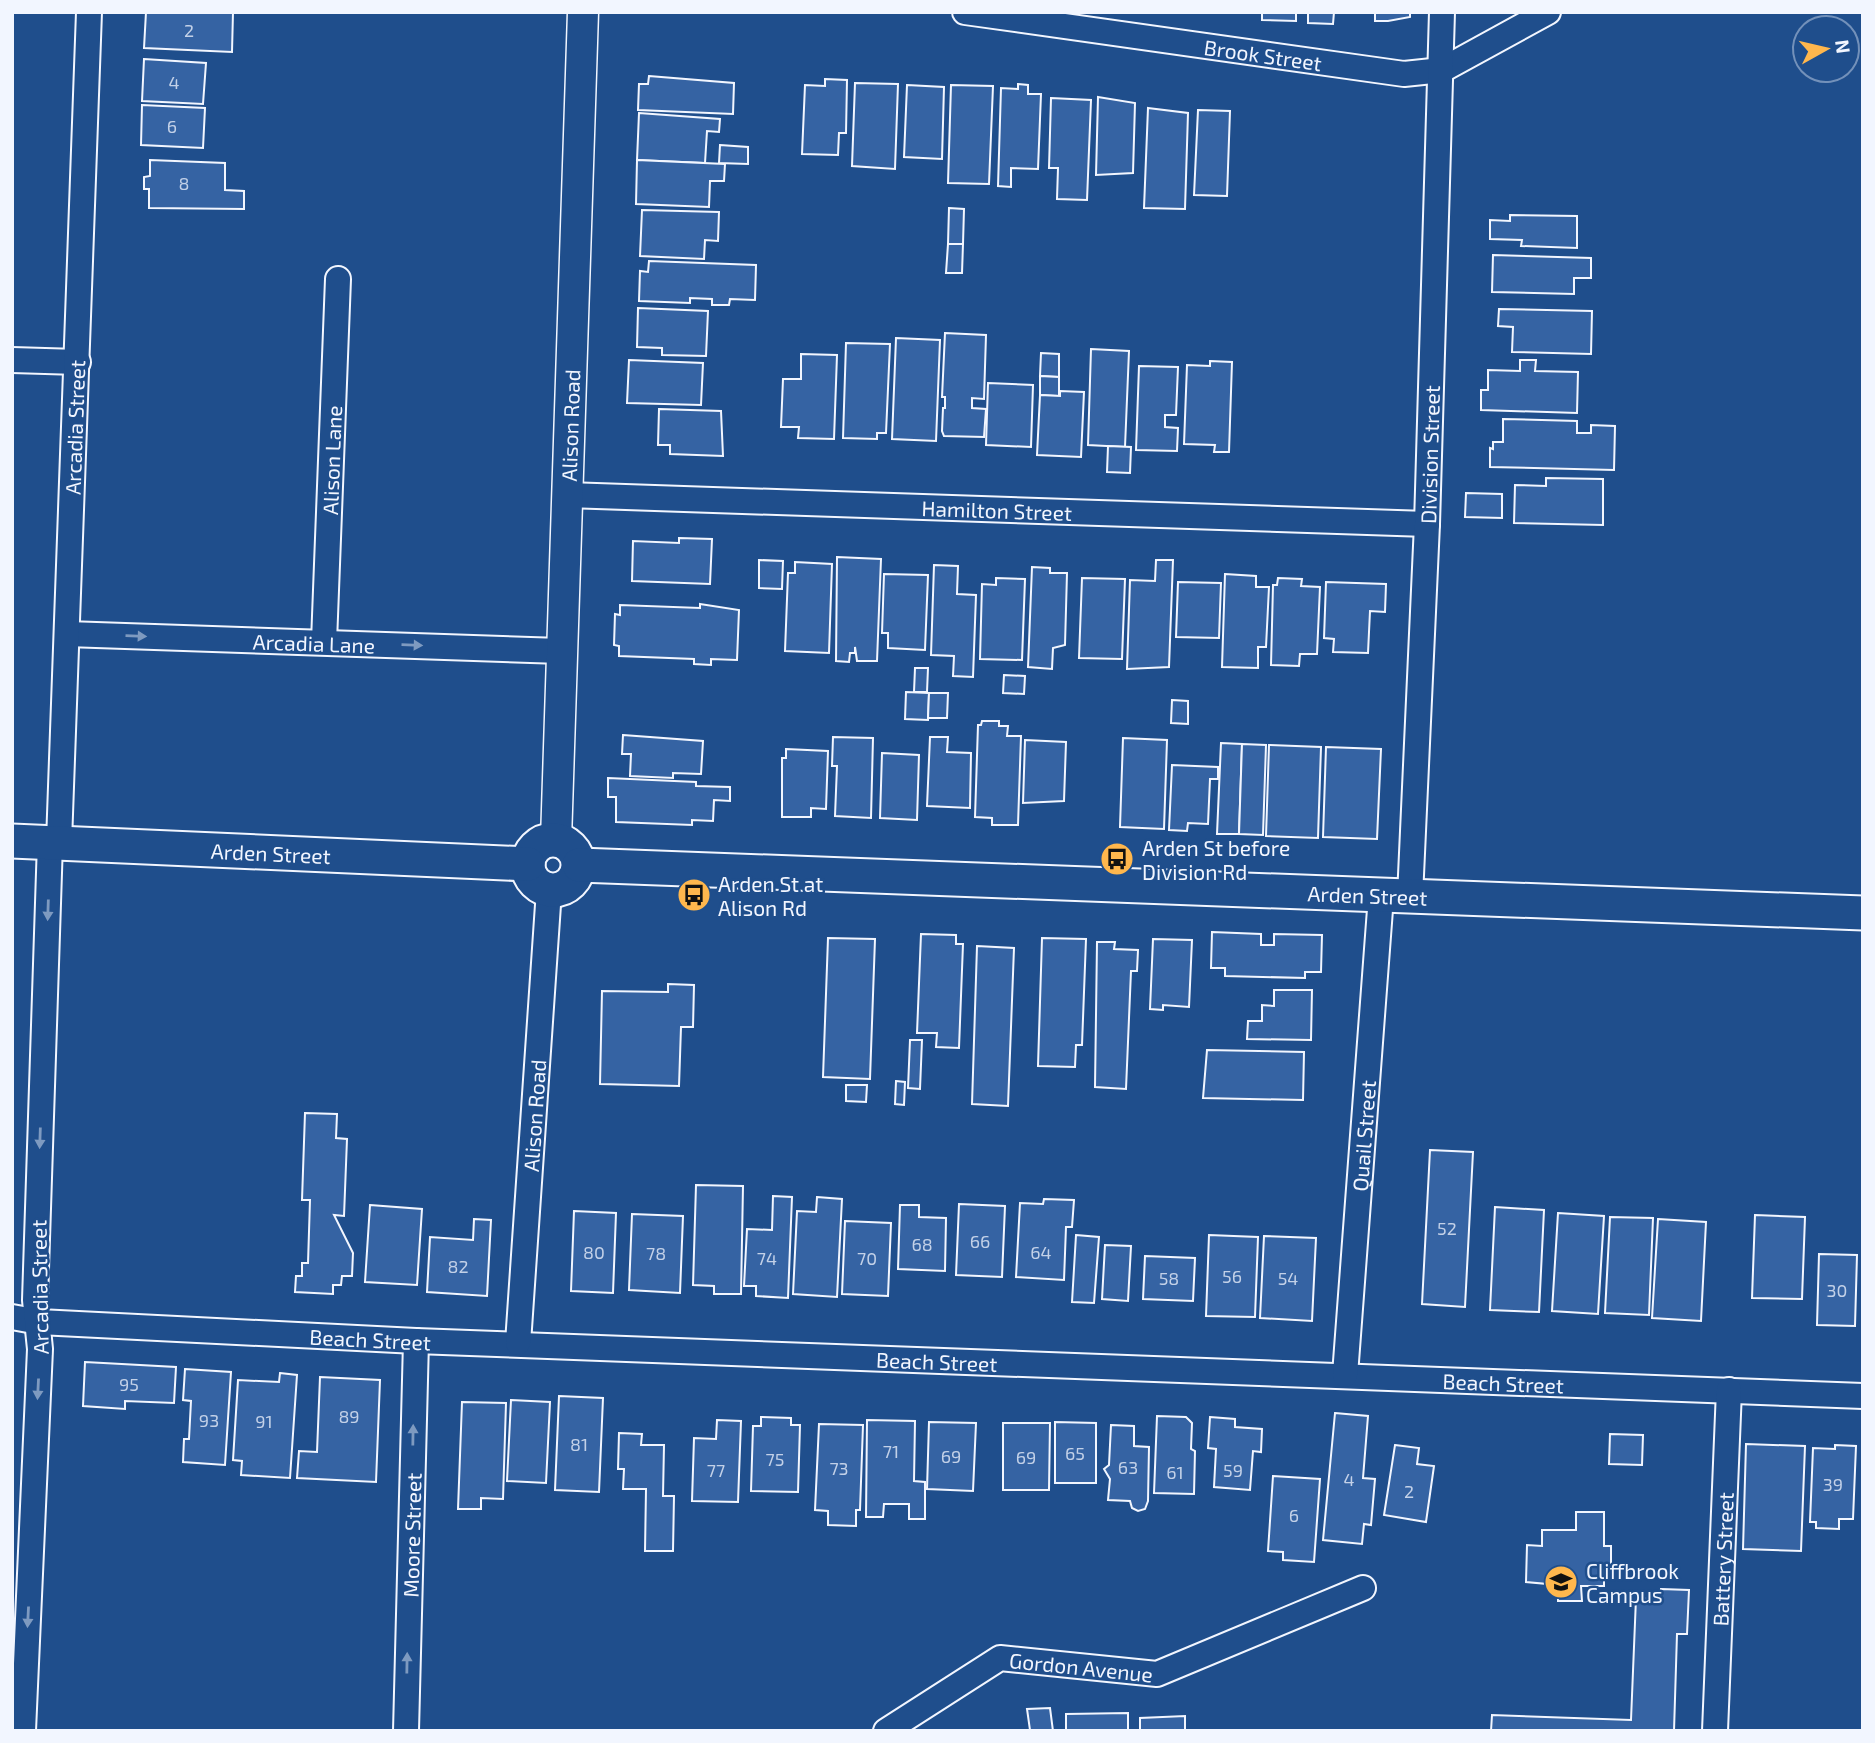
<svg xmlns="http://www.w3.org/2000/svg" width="1875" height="1743" font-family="'Exo 2',sans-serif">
	<rect width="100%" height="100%" fill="#1f4e8c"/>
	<!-- building -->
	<g fill="#3563a3" stroke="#f2f6ff" stroke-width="2">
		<polygon points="146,12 233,12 232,52 144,48"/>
		<polygon points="1262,12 1296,12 1296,21 1262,20"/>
		<polygon points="1308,12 1334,12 1333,24 1308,23"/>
		<polygon points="1410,12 1410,17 1388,21 1375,21 1375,13 1359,13"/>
		<polygon points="144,59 206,63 203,104 142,101"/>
		<polygon points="649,76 734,83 733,114 638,110 639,84 648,84"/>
		<polygon points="825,79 847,80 846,133 839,133 838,155 802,154 805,85 825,86"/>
		<polygon points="855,83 898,84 895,169 852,166"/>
		<polygon points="1018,84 1028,85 1028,94 1041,94 1038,169 1011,168 1011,187 998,186 1001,88 1018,89"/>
		<polygon points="907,85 944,87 942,159 904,157"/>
		<polygon points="951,85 993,86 989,184 948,183"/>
		<polygon points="1098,97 1135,103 1133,173 1096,175"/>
		<polygon points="1051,98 1091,100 1087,200 1057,199 1058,168 1049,168"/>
		<polygon points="142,105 205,108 203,148 141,145"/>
		<polygon points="1148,108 1188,113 1185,209 1144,208"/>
		<polygon points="1198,110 1230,111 1227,196 1194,195"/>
		<polygon points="639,113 720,119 719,132 707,131 705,163 637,160"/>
		<polygon points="720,145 748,147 748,164 719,163"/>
		<polygon points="150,160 225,163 225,190 244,191 244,209 149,208 149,189 144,189 144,177 150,176"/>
		<polygon points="637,160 725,164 724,181 710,181 709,207 636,204"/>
		<polygon points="949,208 964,209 963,244 948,244"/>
		<polygon points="642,210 719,212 718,241 705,240 704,259 640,256"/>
		<polygon points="1510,215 1577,216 1577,248 1521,246 1522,240 1490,239 1490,220 1510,221"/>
		<polygon points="948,244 963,244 962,273 946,273"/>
		<polygon points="1493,255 1591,258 1591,278 1574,278 1574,294 1492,292"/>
		<polygon points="649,261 756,265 755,300 730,299 729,305 712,305 712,299 690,298 690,303 639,301 640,271 648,272"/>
		<polygon points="638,308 708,311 706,356 662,355 662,348 637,347"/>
		<polygon points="1499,309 1592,311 1591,354 1512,352 1513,327 1498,326"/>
		<polygon points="945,333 986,335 984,399 972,398 972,408 986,409 984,437 944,436 942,431 943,408 945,408 945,397 942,397"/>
		<polygon points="896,338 940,340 936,441 892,439"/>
		<polygon points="846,343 890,344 886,433 877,433 877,439 843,438"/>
		<polygon points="1091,349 1129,351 1125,447 1088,445"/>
		<polygon points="1041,353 1059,354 1059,377 1040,376"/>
		<polygon points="801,354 837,355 834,439 798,438 799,427 781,427 783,379 801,379"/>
		<polygon points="629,360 703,363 701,405 627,403"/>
		<polygon points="1520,360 1536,360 1535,371 1578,372 1577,413 1481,410 1481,390 1488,390 1488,370 1520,371"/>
		<polygon points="1210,361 1232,362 1229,452 1214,452 1215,445 1184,444 1187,365 1210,366"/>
		<polygon points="1139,366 1178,367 1176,415 1165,415 1165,427 1178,428 1177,451 1136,450"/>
		<polygon points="1040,376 1059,377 1059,396 1040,395"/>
		<polygon points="988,383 1033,385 1031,447 986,445"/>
		<polygon points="1060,391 1084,392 1081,457 1037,455 1040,395 1060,396"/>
		<polygon points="659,409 721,411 723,456 670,454 670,445 658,445"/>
		<polygon points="1503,419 1577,421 1577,433 1591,433 1591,425 1615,426 1614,470 1490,467 1490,448 1493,449 1493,442 1503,442"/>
		<polygon points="1108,446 1131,447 1130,473 1107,472"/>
		<polygon points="1546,478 1603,479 1603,525 1514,523 1515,485 1546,486"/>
		<polygon points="1466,493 1502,494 1502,518 1465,517"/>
		<polygon points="679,538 712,539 710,584 632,581 633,541 679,543"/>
		<polygon points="837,557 881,559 877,661 857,661 855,647 855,653 850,653 849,662 836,661"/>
		<polygon points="759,560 783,561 782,589 759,588"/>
		<polygon points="1156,560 1173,560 1169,667 1127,669 1130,580 1155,581"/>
		<polygon points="795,562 832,564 829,653 785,651 788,573 795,573"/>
		<polygon points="934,565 958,566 957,594 976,595 973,677 953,676 954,656 931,655"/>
		<polygon points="1032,567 1050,568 1050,573 1067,573 1065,645 1053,648 1052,669 1028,667"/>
		<polygon points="884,574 928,575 925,650 888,648 888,633 882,633"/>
		<polygon points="1225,574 1256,576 1256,587 1269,587 1266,647 1258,647 1258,668 1222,667"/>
		<polygon points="996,578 1025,579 1022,660 980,659 982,584 996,585"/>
		<polygon points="1082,578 1125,579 1122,659 1079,658"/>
		<polygon points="1278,578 1302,579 1301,586 1320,587 1317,654 1300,654 1299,666 1271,665 1273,585 1277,585"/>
		<polygon points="1178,582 1221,583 1219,638 1176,637"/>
		<polygon points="1326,582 1386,584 1385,612 1370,611 1368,653 1333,652 1334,639 1324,638"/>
		<polygon points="700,604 739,610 737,660 711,659 711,665 694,664 694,659 619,656 619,646 614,645 615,614 620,615 620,605 700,608"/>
		<polygon points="915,668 928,668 927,692 914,692"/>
		<polygon points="1004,675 1025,676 1024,694 1003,693"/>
		<polygon points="906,692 929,693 928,720 905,719"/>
		<polygon points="929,693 948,693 947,718 928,718"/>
		<polygon points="1172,700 1188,701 1188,724 1171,723"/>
		<polygon points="982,721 999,721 999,726 1008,726 1007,736 1021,736 1018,825 992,825 992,818 975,817 978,725 981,725"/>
		<polygon points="623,735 703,741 701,774 673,773 673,778 630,776 631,754 622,754"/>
		<polygon points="833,737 873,738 871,818 835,816 837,766 832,766"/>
		<polygon points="930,737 948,737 947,752 971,753 970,808 927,806"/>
		<polygon points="1123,738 1167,740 1164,829 1120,827"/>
		<polygon points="1025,740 1066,742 1064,801 1023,803"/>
		<polygon points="1221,743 1242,744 1239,834 1217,834"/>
		<polygon points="1242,744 1266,745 1263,835 1239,834"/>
		<polygon points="1269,745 1321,747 1318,838 1266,836"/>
		<polygon points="1326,747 1381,749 1377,839 1323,837"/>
		<polygon points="786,749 828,751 826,809 811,808 811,817 782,817 782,758 786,758"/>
		<polygon points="882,753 919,755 917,820 880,818"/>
		<polygon points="1172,765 1218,767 1218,779 1210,779 1208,824 1188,823 1187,831 1169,830"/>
		<polygon points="608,778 696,782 696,786 730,787 730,801 714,800 713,821 692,820 692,825 616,822 616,797 608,797"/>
		<polygon points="1212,932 1261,934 1261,945 1274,945 1274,934 1322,935 1321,972 1305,972 1305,978 1225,976 1225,968 1211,968"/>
		<polygon points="921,934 956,935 956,944 963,944 959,1048 936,1047 937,1033 917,1033"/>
		<polygon points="828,938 875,939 870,1079 823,1077"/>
		<polygon points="1042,938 1086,939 1082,1045 1076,1045 1075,1067 1038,1066"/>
		<polygon points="1153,939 1192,940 1189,1007 1163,1005 1163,1010 1150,1009"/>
		<polygon points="1097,942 1115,942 1114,949 1138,950 1137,971 1131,971 1126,1089 1095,1087"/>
		<polygon points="977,946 1014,948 1008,1106 972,1104"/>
		<polygon points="668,984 694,985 693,1027 681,1027 679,1086 600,1084 602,991 668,992"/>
		<polygon points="1274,990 1312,990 1311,1040 1247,1039 1248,1021 1262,1021 1262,1005 1274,1006"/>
		<polygon points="910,1040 922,1040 920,1089 908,1088"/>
		<polygon points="1207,1050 1304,1052 1303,1100 1203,1098"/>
		<polygon points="896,1081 905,1082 904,1105 895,1104"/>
		<polygon points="846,1085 867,1085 866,1102 846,1101"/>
		<polygon points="305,1113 337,1114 336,1138 347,1139 344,1216 334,1215 353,1253 352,1276 342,1276 341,1285 333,1285 333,1294 295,1292 296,1276 302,1276 302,1263 308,1263 310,1200 302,1200"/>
		<polygon points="1430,1150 1473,1152 1465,1307 1422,1304"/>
		<polygon points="696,1185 743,1186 741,1294 714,1294 714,1286 693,1285"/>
		<polygon points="773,1196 792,1197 788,1298 756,1296 756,1286 744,1286 747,1229 772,1230"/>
		<polygon points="817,1197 842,1199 837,1297 793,1294 797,1211 816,1212"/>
		<polygon points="1044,1199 1074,1200 1072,1227 1066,1227 1064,1280 1016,1277 1020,1203 1043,1204"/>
		<polygon points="959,1204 1005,1206 1002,1277 956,1275"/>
		<polygon points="370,1205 422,1209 417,1285 365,1282"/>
		<polygon points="900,1205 919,1205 919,1217 946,1218 945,1271 898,1269"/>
		<polygon points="1495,1207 1544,1210 1539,1312 1490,1310"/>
		<polygon points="574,1211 616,1213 613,1293 571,1291"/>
		<polygon points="1558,1213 1604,1216 1598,1314 1552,1311"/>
		<polygon points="632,1214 683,1216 680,1293 629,1290"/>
		<polygon points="1755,1215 1805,1217 1802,1299 1752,1298"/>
		<polygon points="1610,1217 1653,1218 1649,1315 1605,1313"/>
		<polygon points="474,1219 491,1220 487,1296 427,1292 430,1237 473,1240"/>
		<polygon points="1658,1219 1706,1222 1701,1321 1652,1318"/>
		<polygon points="845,1221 891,1223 888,1296 842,1294"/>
		<polygon points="1076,1235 1099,1237 1094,1303 1072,1302"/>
		<polygon points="1209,1235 1258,1237 1255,1317 1206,1316"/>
		<polygon points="1264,1236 1316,1238 1312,1321 1260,1318"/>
		<polygon points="1105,1245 1131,1246 1128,1301 1102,1299"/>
		<polygon points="1819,1254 1857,1255 1855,1326 1817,1325"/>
		<polygon points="1145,1256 1195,1258 1193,1301 1143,1299"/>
		<polygon points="85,1362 176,1367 174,1403 125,1401 125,1409 83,1406"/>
		<polygon points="185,1369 231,1372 225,1465 183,1462 184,1439 189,1439 191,1401 183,1400"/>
		<polygon points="280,1373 297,1375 290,1478 241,1475 242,1461 233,1460 238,1380 279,1382"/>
		<polygon points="320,1377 380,1380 376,1482 297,1478 299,1451 317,1452"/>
		<polygon points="559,1396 603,1398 599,1492 555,1490"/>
		<polygon points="511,1400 550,1402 546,1483 507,1481"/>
		<polygon points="462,1402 506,1403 503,1499 481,1498 481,1509 458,1509"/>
		<polygon points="1335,1413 1368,1416 1363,1478 1375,1479 1371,1525 1364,1524 1362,1544 1323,1540"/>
		<polygon points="1157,1416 1186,1417 1192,1423 1191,1449 1195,1451 1194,1494 1154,1493"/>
		<polygon points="761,1417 791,1418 791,1425 800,1425 798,1492 751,1491 753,1426 761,1426"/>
		<polygon points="1210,1417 1235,1419 1235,1427 1262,1429 1261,1452 1253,1451 1250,1490 1214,1487 1216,1449 1208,1448"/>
		<polygon points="717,1420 741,1421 738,1502 692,1501 694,1438 716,1439"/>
		<polygon points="867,1420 915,1421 914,1481 925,1482 925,1519 909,1519 909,1504 884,1504 883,1517 866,1517"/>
		<polygon points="929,1422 976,1423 973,1491 927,1489"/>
		<polygon points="1055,1422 1096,1423 1096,1483 1055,1483"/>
		<polygon points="1003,1423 1050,1423 1049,1490 1003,1490"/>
		<polygon points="819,1424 863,1425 860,1510 856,1510 856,1526 828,1525 828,1511 815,1510"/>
		<polygon points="1111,1425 1134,1426 1134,1446 1149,1447 1148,1501 1145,1509 1138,1511 1132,1508 1130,1501 1108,1500 1110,1479 1104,1469 1109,1465"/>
		<polygon points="619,1433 642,1434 641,1445 664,1445 663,1496 674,1496 673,1551 645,1551 646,1489 623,1489 624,1469 618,1469"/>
		<polygon points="1610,1434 1643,1435 1642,1465 1609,1464"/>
		<polygon points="1746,1444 1805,1446 1801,1551 1743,1549"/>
		<polygon points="1395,1445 1419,1448 1417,1464 1434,1466 1426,1522 1384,1515"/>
		<polygon points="1835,1445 1856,1446 1853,1519 1839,1519 1839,1529 1816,1528 1816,1522 1810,1522 1813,1448 1835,1449"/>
		<polygon points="1273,1476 1320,1479 1314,1562 1283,1560 1283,1552 1268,1551"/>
		<polygon points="1576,1512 1604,1512 1604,1546 1611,1546 1611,1571 1604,1570 1604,1586 1581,1586 1582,1601 1558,1601 1558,1585 1526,1582 1527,1545 1542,1546 1542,1530 1576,1530"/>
		<polygon points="1661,1589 1689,1590 1687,1634 1677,1634 1674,1731 1491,1731 1492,1715 1631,1720 1636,1598 1660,1599"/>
		<polygon points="1050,1708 1053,1731 1026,1731 1030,1730 1027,1709"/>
		<polygon points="1128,1713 1128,1731 1066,1731 1066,1714"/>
		<polygon points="1185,1716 1185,1731 1140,1731 1140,1718"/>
	</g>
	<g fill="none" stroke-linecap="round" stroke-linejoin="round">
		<defs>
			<g id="minor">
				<path id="s1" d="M965 12 1404 74 1442 70 1548 12"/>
				<polyline points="12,360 78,362"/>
				<path id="s2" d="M567 495 1427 524"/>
				<path id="s3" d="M67 634 561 651"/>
				<path id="s4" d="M324 642 338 279"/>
				<path id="s5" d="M59 842 89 12"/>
				<path id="s6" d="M1410 897 1427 524 1442 12"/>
				<path id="s7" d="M12 1317 39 1322 416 1341 1863 1396"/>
				<path id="s8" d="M518 1343 549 890"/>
				<path id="s9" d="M1345 1375 1381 896"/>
				<polyline points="23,1731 40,1349 35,1300 50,842"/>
				<path id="s10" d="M406 1731 416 1341"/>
				<path id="s11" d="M886 1731 1000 1658 1157 1674 1363 1588"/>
				<path id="s12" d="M1715 1731 1729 1390"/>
			</g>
			<g id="tertiary">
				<path id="s13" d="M556 840 583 12"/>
			</g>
			<g id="secondary">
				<circle cx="553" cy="865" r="25"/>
				<path id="s14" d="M12 841 528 864"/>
				<path id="s15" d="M579 865 1863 913"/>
			</g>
		</defs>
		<!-- minor casing -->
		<use href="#minor" stroke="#f2f6ff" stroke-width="28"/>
		<!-- tertiary casing -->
		<use href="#tertiary" stroke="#f2f6ff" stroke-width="33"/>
		<!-- secondary casing -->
		<use href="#secondary" stroke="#f2f6ff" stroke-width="37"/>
		<!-- minor -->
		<use href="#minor" stroke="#1f4e8c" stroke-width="24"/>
		<!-- tertiary -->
		<use href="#tertiary" stroke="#1f4e8c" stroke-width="30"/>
		<!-- secondary -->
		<use href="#secondary" stroke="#1f4e8c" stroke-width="33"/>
	</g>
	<!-- one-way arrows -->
	<defs><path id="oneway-solid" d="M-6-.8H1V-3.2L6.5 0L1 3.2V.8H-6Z" transform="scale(1.75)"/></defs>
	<g fill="#7e9ac0">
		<use href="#oneway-solid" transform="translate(136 636) rotate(2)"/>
		<use href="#oneway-solid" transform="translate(412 645) rotate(2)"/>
		<use href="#oneway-solid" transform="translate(48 910) rotate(92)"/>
		<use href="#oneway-solid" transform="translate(40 1138) rotate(92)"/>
		<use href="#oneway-solid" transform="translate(38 1389) rotate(93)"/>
		<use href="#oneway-solid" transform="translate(413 1435) rotate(-89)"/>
		<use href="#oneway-solid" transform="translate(28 1617) rotate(93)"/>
		<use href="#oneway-solid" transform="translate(407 1663) rotate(-89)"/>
	</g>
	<!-- icons -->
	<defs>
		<symbol id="bus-disc" viewBox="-11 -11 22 22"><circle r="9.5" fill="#ffb74d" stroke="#1f4e8c"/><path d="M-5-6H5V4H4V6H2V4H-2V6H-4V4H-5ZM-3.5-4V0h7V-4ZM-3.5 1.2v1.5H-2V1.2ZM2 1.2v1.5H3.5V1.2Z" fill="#111"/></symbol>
		<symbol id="university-disc" viewBox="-11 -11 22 22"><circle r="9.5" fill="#ffb74d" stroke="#1f4e8c"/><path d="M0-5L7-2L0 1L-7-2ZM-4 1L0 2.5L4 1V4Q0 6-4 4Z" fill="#111"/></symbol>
	</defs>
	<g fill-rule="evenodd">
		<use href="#bus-disc" x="1098" y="840" width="38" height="38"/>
		<use href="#bus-disc" x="675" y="876" width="38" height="38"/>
		<use href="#university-disc" x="1542" y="1563" width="38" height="38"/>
	</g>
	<g text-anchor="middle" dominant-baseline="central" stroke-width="5" stroke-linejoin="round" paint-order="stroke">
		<!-- number labels -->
		<g font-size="18" fill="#c3d1e8">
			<text x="189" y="30">2</text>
			<text x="174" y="82">4</text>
			<text x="172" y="126">6</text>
			<text x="184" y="183">8</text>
			<text x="1447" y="1228">52</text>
			<text x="980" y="1241">66</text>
			<text x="922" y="1244">68</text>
			<text x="594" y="1252">80</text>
			<text x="1041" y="1252">64</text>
			<text x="656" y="1253">78</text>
			<text x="767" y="1258">74</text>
			<text x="867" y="1258">70</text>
			<text x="458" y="1266">82</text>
			<text x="1232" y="1276">56</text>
			<text x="1169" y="1278">58</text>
			<text x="1288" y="1278">54</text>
			<text x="1837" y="1290">30</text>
			<text x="129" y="1384">95</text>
			<text x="349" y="1416">89</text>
			<text x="209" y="1420">93</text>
			<text x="264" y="1421">91</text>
			<text x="579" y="1444">81</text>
			<text x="891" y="1451">71</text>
			<text x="1075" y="1453">65</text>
			<text x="951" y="1456">69</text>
			<text x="1026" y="1457">69</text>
			<text x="775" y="1459">75</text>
			<text x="1128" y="1467">63</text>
			<text x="839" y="1468">73</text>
			<text x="716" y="1470">77</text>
			<text x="1233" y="1470">59</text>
			<text x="1175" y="1472">61</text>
			<text x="1349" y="1479">4</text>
			<text x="1833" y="1484">39</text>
			<text x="1409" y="1491">2</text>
			<text x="1294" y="1515">6</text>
		</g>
		<!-- street labels -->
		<g font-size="21" fill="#f2f6ff" stroke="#1f4e8c">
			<text stroke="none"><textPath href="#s1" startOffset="301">Brook Street</textPath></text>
			<text stroke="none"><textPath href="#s13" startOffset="415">Alison Road</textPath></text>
			<text stroke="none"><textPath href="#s5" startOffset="415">Arcadia Street</textPath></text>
			<text stroke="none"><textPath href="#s6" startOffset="443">Division Street</textPath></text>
			<text stroke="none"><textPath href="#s4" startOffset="182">Alison Lane</textPath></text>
			<text stroke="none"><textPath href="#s2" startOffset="430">Hamilton Street</textPath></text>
			<text stroke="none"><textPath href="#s3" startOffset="247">Arcadia Lane</textPath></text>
			<text stroke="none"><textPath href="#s14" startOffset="259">Arden Street</textPath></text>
			<text stroke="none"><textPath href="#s15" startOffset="789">Arden Street</textPath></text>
			<text stroke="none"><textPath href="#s8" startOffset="228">Alison Road</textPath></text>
			<text stroke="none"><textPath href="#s9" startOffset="240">Quail Street</textPath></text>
			<text transform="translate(39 1287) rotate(-91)">Arcadia Street</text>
			<text stroke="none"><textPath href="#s7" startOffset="359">Beach Street</textPath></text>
			<text stroke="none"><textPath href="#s7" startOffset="926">Beach Street</textPath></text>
			<text stroke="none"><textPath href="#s7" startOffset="1493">Beach Street</textPath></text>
			<text stroke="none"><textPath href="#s10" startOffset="196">Moore Street</textPath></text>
			<text stroke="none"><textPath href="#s12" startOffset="172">Battery Street</textPath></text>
			<text stroke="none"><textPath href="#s11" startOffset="217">Gordon Avenue</textPath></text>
		</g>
		<!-- poi labels -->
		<g font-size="21" fill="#f2f6ff" stroke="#1f4e8c" text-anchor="start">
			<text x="1142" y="847">Arden St before<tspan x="1142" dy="24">Division Rd</tspan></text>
			<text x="718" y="883">Arden St at<tspan x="718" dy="24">Alison Rd</tspan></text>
			<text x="1586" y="1570">Cliffbrook<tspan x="1586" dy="24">Campus</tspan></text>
		</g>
	</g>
	<!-- border -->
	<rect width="1875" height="1743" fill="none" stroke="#f2f6ff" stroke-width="28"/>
	<!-- north arrow -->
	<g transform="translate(1826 49) rotate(82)"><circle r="33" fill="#1f4e8c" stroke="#7391ba" stroke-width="2"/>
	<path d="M0-5L12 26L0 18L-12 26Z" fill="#ffb74d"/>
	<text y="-10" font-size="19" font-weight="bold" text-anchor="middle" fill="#f2f6ff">N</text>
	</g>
</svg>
